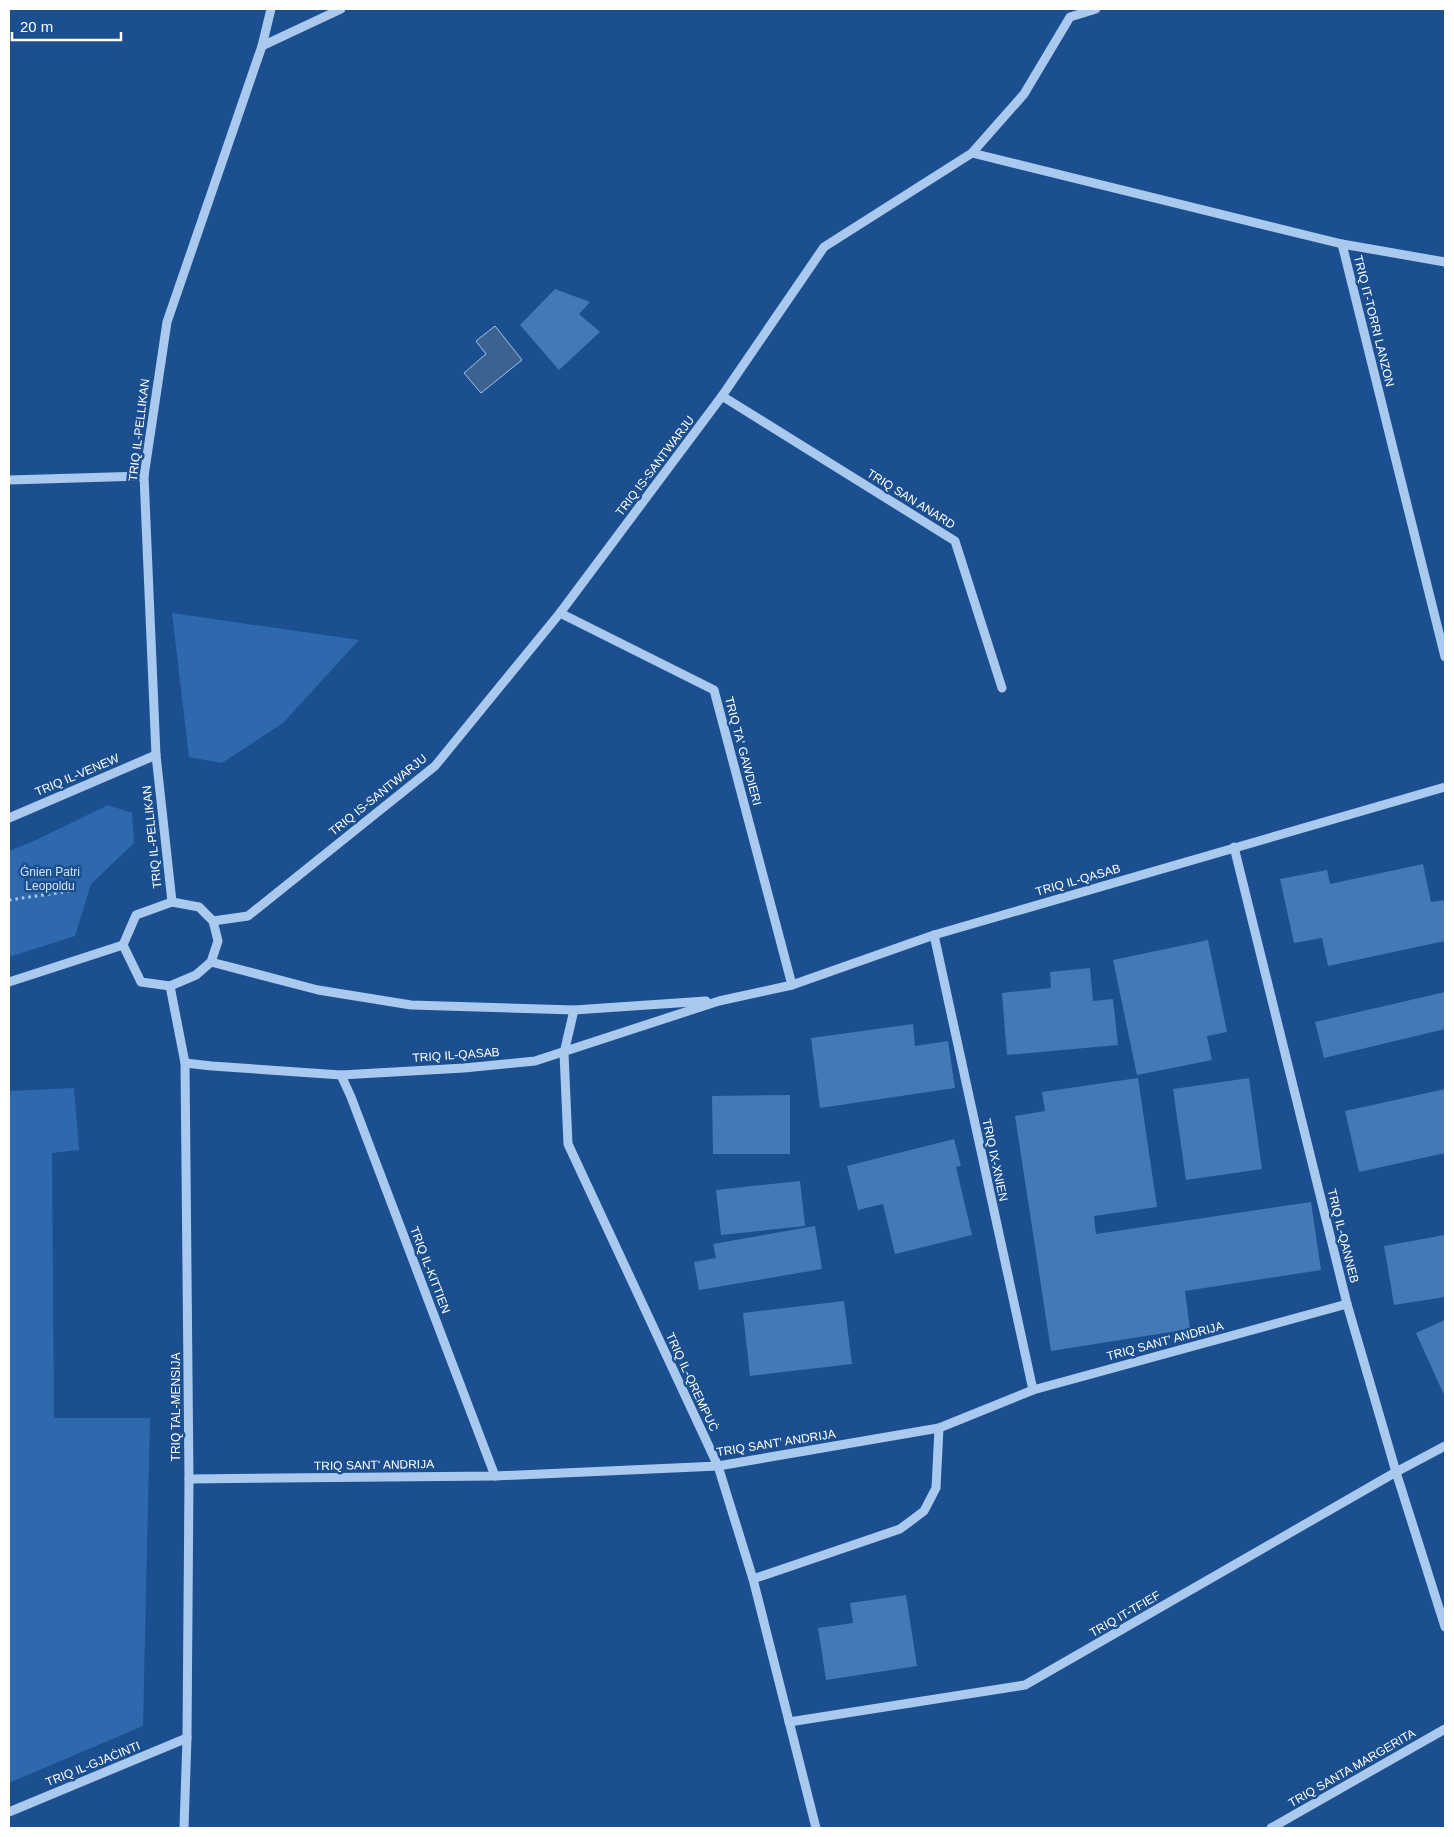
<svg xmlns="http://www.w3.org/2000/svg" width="1454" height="1837" font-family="Helvetica,sans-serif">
	<rect width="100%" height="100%" fill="#1b4f8f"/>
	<!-- green -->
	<g fill="#2e69ad">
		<polygon points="172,613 359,640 283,723 222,763 189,757"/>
		<polygon points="108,805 132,813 134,843 91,884 75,936 9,957 9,851 34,841"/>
		<polygon points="74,1088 79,1150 52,1153 54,1418 150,1418 143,1726 9,1783 9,1091"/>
	</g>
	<!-- water -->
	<polygon fill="#3c6290" stroke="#9cc4f0" points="495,326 522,360 481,393 464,373 486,354 476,341"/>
	<!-- building -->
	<g fill="#4478b7">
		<polygon points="555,289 590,302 579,314 600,332 559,370 520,325"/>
		<polygon points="1423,864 1431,902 1445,900 1445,941 1328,966 1322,938 1294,943 1280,879 1327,870 1330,884"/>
		<polygon points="1208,940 1227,1032 1207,1036 1212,1060 1137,1075 1113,960"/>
		<polygon points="1090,968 1093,1001 1113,999 1118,1045 1007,1055 1002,993 1051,988 1050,972"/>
		<polygon points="1445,992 1445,1029 1324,1058 1315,1022"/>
		<polygon points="913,1024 915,1046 948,1041 955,1088 820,1108 811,1038"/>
		<polygon points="1138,1078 1157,1207 1094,1216 1096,1234 1311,1202 1321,1270 1185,1291 1190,1329 1051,1351 1015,1116 1045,1111 1042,1092"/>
		<polygon points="1249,1078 1262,1169 1186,1180 1173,1089"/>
		<polygon points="1445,1089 1445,1153 1359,1172 1345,1111"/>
		<polygon points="790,1095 790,1154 713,1154 712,1096"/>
		<polygon points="954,1139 961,1166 956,1167 972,1235 895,1254 883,1204 858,1210 847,1166"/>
		<polygon points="800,1181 805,1226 721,1235 716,1190"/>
		<polygon points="815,1226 822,1269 699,1290 694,1262 716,1258 713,1244"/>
		<polygon points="1445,1235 1445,1297 1394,1305 1384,1246"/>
		<polygon points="844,1301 852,1364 750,1376 743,1313"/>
		<polygon points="1445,1320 1445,1397 1416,1333"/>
		<polygon points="906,1595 917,1666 826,1680 818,1628 853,1623 850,1603"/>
	</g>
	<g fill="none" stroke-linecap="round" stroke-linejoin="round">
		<!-- path -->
		<polyline stroke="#a9c9ee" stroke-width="3" stroke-dasharray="2.5 4" stroke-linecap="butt" points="9,900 71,891"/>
		<!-- minor -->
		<g stroke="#a9c9ee" stroke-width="9">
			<polyline points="262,46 341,9"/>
			<polyline points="972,153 1342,244 1445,262"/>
			<polyline points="1342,244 1445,657"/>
			<polyline points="722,396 955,541 1002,688"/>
			<polyline points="9,480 144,476"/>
			<polyline points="560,613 714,690 792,985"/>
			<polyline points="9,818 156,755"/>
			<polyline points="1234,847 1347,1304 1396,1472 1445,1627"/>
			<polyline points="172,902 156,755 144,476 167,322 262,46 271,9"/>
			<polygon points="172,902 199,907 213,921 218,941 211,962 196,975 170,986 141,982 123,945 136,915"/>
			<polyline points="213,921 248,916 435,766 560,613 722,396 824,247 972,153 1024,94 1070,17 1096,9"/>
			<polyline points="934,935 1033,1390"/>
			<polyline points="211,962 318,990 411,1005 574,1010 706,1001"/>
			<polyline points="9,982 123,945"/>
			<polyline points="170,986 185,1063 189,1479 187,1738 184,1828"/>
			<polyline points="574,1010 564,1053 568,1144 718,1466 753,1579 816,1828"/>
			<polyline points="185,1063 212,1066 341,1075 464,1068 535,1061 719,1001 792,985 934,935 1445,787"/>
			<polyline points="341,1075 351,1097 495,1476"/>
			<polyline points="189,1479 495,1476 718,1466 939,1428 1033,1390 1347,1304"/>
			<polyline points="753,1579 900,1529 924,1511 936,1488 939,1428"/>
			<polyline points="789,1722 1025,1685 1396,1472 1445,1446"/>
			<polyline points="9,1812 187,1738"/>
			<polyline points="1271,1828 1445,1729"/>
		</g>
	</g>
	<g text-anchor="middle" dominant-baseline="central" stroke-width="5" stroke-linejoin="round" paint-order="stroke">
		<!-- street labels -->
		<g font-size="12" fill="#fff" stroke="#1b4f8f">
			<text transform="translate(1374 321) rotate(76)">TRIQ IT-TORRI LANZON</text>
			<text transform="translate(139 430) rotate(-83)">TRIQ IL-PELLIKAN</text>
			<text transform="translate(655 466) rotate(-53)">TRIQ IS-SANTWARJU</text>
			<text transform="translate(911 499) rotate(32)">TRIQ SAN ANARD</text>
			<text transform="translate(743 751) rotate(75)">TRIQ TA' GAWDIERI</text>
			<text transform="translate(77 775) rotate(-23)">TRIQ IL-VENEW</text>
			<text transform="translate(378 795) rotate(-39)">TRIQ IS-SANTWARJU</text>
			<text transform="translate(152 837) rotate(-96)">TRIQ IL-PELLIKAN</text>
			<text transform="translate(1078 880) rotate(-16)">TRIQ IL-QASAB</text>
			<text transform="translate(456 1055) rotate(-4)">TRIQ IL-QASAB</text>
			<text transform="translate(995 1160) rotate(78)">TRIQ IX-XNIEN</text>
			<text transform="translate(1343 1236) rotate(76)">TRIQ IL-QANNEB</text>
			<text transform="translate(430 1270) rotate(69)">TRIQ IL-KITTIEN</text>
			<text transform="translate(1165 1341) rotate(-15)">TRIQ SANT' ANDRIJA</text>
			<text transform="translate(692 1382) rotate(65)">TRIQ IL-QREMPUĊ</text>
			<text transform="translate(176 1407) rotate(-90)">TRIQ TAL-MENSIJA</text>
			<text transform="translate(776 1443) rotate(-9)">TRIQ SANT' ANDRIJA</text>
			<text transform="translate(374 1465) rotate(-1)">TRIQ SANT' ANDRIJA</text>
			<text transform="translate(1125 1614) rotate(-30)">TRIQ IT-TFIEF</text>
			<text transform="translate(93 1764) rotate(-22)">TRIQ IL-GJAĊINTI</text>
			<text transform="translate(1352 1768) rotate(-30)">TRIQ SANTA MARGERITA</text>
		</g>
		<!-- park labels -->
		<g font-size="12" fill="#cfe3fa" stroke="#1b4f8f">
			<text x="50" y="872">Ġnien Patri<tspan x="50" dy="14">Leopoldu</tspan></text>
		</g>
	</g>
	<!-- border -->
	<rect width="1454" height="1837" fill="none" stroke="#ffffff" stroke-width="20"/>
	<!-- scale -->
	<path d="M12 32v8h109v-8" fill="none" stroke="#ffffff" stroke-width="2.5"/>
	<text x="20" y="32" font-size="15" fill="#ffffff" stroke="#1b4f8f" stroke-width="4" paint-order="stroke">20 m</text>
</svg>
